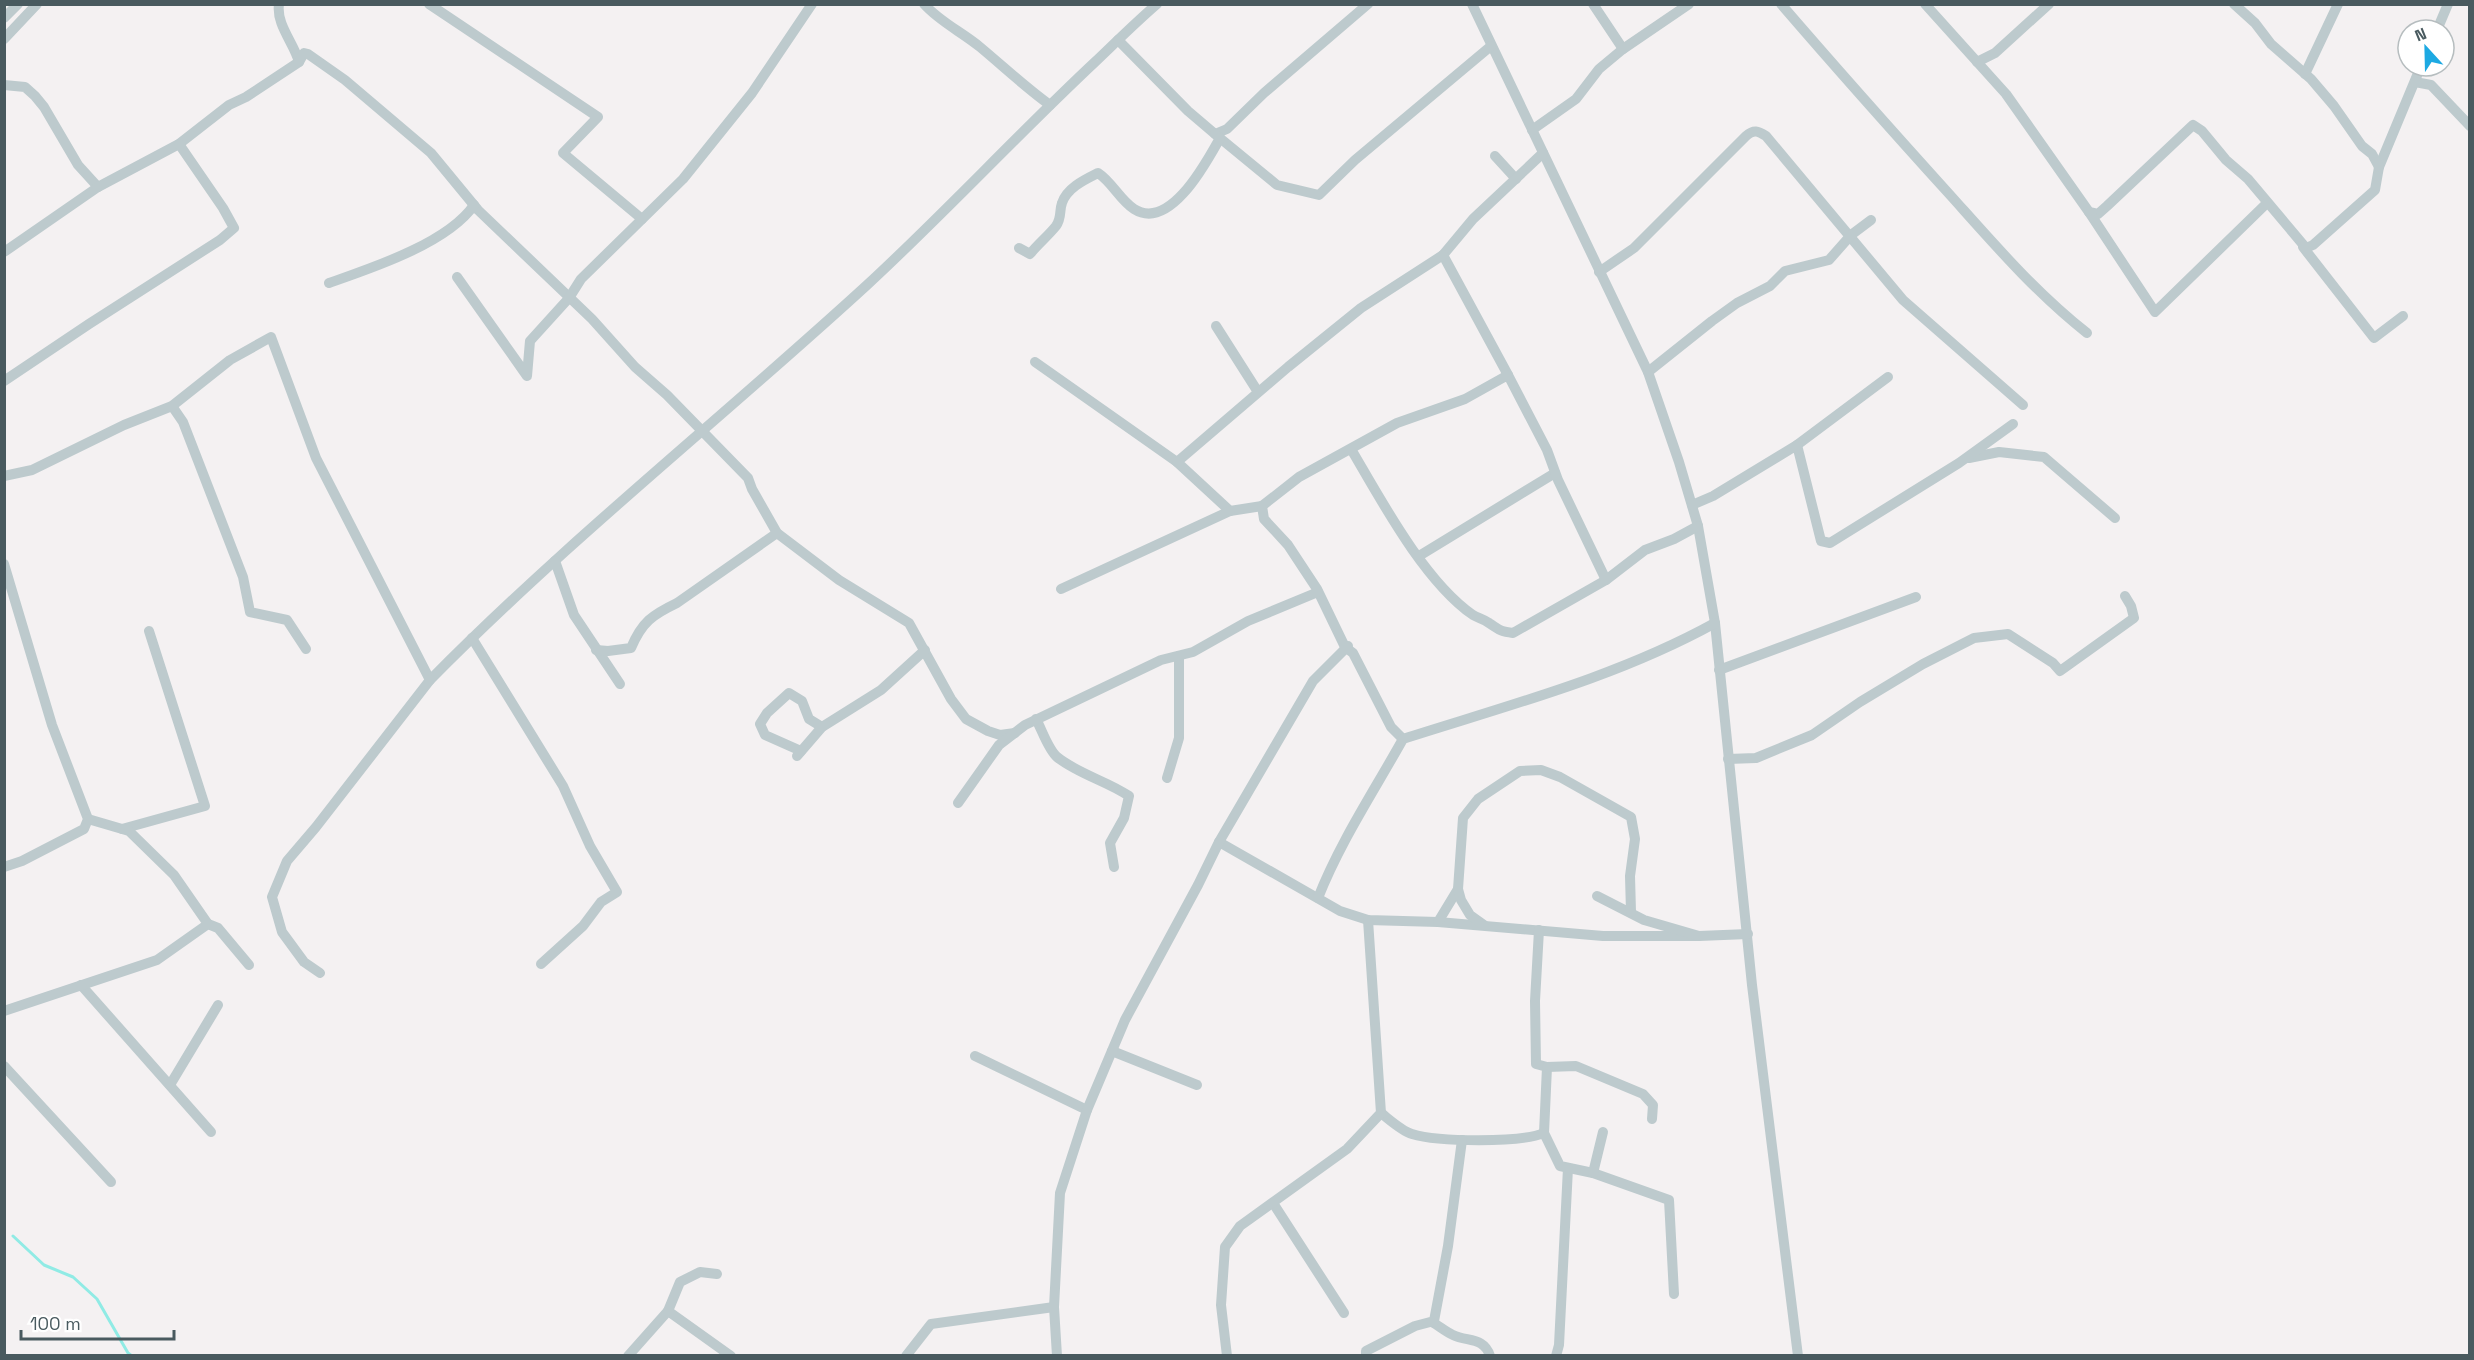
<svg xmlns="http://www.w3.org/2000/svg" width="2474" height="1360" font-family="'Space Grotesk',sans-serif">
	<rect width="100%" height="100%" fill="#f4f1f2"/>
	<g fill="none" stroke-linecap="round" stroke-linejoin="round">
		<!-- stream -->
		<polyline stroke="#90ebe5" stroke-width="3" points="13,1236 44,1265 73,1277 97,1299 128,1353 132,1356"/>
		<!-- minor -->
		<g stroke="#bdcacd" stroke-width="10">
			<path d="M279 4C276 25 294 43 299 62"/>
			<polyline points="429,4 598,117 563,153 642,219"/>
			<path d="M924 4C940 22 962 32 980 47 1004 67 1025 87 1050 105"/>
			<polyline points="1472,4 1648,372 1679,462 1698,526 1715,623 1752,985 1798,1356"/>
			<polyline points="1593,4 1623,49"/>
			<path d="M1781 4C1837 69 1894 133 1951 196 1994 244 2036 293 2087 333"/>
			<polyline points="1925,4 2006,94 2089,212 2098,214 2107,206 2193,125 2202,131 2226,160 2248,179 2306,248 2313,245 2375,190 2379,167 2421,66"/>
			<polyline points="2234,4 2255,23 2271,44 2311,79 2334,106 2362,146 2372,154 2379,167"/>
			<polyline points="4,18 18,4"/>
			<polyline points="2437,30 2448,4"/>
			<polyline points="4,39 37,4"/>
			<polyline points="1118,40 1188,111 1215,134 1227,129 1264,93 1368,4"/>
			<polyline points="1977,62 1995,53 2049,4"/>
			<polyline points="2305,74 2338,4"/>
			<polyline points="2415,82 2431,85 2470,126"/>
			<polyline points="4,85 25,87 35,96 44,107 78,165 98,187"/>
			<polyline points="1532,130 1576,99 1599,69 1623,49 1689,4"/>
			<polyline points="1215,134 1277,185 1319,195 1355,160 1491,46"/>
			<polyline points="1495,156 1516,179"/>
			<polyline points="2089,212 2155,312 2267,203"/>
			<polyline points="2303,247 2374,338 2403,316"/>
			<path d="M1019 248 1030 254C1038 244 1048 236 1056 226 1062 218 1059 211 1062 203 1067 188 1084 180 1098 173 1112 182 1120 200 1134 209 1170 232 1207 161 1220 138"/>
			<polyline points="4,252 98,187 179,144 229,105 246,97 299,62 304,53 308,54 345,80 431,153 478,210 592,319 635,367 667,395 748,478 752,489 777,533 839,580 909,623 951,699 966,719 988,731 1000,735 1015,733"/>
			<polyline points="1443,255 1473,219 1543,153"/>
			<path d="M1599 272 1634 248 1746 136C1754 129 1758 131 1766 136L1903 300 2023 405"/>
			<polyline points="457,277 527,376 530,341 569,298 581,279 683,179 752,93 812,4"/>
			<path d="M329 283C372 268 448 243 474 205"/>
			<polyline points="1216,326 1258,392"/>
			<polyline points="1035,362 1177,462"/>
			<polyline points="1648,372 1712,321 1737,303 1770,286 1785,271 1829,260 1851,235 1871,220"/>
			<polyline points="4,381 89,324 220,240 234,228 223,208 179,144"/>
			<polyline points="172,406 183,422 243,577 250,612 287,620 306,649"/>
			<polyline points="1797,445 1888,377"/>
			<path d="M1351 449C1381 500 1424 581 1473 615 1478 618 1484 619 1489 623 1500 630 1499 631 1513 633L1606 580"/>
			<polyline points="1969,458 1999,452 2044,457 2115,518"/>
			<path d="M4 476 32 470 124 425 172 406 230 360 271 337 316 458 430 680C568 540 722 418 867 285 945 213 1017 135 1095 62 1115 43 1135 23 1157 4"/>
			<polyline points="1692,505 1713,496 1797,445 1821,541 1830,543 1959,463 2013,424"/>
			<polyline points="1262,506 1230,511 1177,462 1288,367 1361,308 1443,255 1508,375"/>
			<polyline points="1419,556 1555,473"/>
			<polyline points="555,561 574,615 620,684"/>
			<polyline points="4,564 52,725 88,819 84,829 22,861 4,867"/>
			<polyline points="1061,589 1230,511"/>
			<polyline points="472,638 563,786 590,846 617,892 601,902 583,926 541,964"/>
			<path d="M596 650 608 651 631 648C642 622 652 615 677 603L777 533"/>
			<polyline points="1719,670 1916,597"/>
			<path d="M1036 719C1042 730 1048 749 1057 757 1078 774 1107 781 1129 796L1124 818 1110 843 1114 867"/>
			<polyline points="1403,739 1391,727 1353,653 1345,647 1317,589 1288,545 1264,519 1262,506 1299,477 1397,423 1465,399 1508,375 1547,450 1558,480 1606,580 1645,550 1674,539 1698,526"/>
			<polyline points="801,751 765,735 760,724 767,713 789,693 802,701 809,719 822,727"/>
			<polyline points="797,756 822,727 881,690 925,650"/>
			<polyline points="1728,759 1756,758 1812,735 1860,702 1923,664 1974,638 2008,634 2053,663 2060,671 2134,618 2131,606 2125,596"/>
			<polyline points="1167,778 1179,738 1179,656"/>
			<polyline points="958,803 999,745 1025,725 1161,660 1193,652 1248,621 1318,592"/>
			<polyline points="122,829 205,806 149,631"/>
			<polyline points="1219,842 1340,911 1368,920 1438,922 1603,936 1699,936"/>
			<polyline points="1597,896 1644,920 1699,936 1748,934"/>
			<path d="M1318 898C1340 842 1374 791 1403 739 1509 705 1617 677 1715 623"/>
			<polyline points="1438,922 1458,889"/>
			<polyline points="208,924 218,928 249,965"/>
			<polyline points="1484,925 1470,915 1461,900 1458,889 1463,818 1478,799 1520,771 1541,770 1560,777 1631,817 1635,839 1630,876 1631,912"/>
			<polyline points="1539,930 1535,1001 1536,1064 1547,1067 1544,1133"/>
			<polyline points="320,973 304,962 282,932 272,897 287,861 316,827 430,680"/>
			<polyline points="81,985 211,1132"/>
			<polyline points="4,1011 157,960 208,924 174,875 129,831 88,819"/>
			<polyline points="1112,1051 1197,1085"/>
			<polyline points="975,1056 1087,1110"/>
			<polyline points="4,1066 111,1182"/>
			<polyline points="1547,1067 1576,1066 1643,1094 1653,1105 1652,1119"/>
			<polyline points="170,1085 218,1005"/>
			<path d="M1381 1113C1390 1120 1402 1131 1412 1134 1438 1142 1520 1143 1544 1133L1560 1166 1593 1173 1669 1200 1674 1294"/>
			<polyline points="1593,1173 1603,1132"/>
			<polyline points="1273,1203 1344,1313"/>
			<polyline points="668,1311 731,1356"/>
			<path d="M1432 1322C1439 1326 1446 1332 1453 1335 1468 1342 1484 1337 1490 1356"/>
			<polyline points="628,1356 668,1311 680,1282 700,1272 717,1274"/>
			<polyline points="906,1356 931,1324 1054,1307"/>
			<polyline points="1057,1356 1054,1307 1060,1193 1087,1110 1125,1020 1198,885 1219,842 1313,681 1348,646"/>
			<polyline points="1227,1356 1221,1305 1225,1247 1240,1226 1347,1149 1381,1113 1368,920"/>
			<polyline points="1366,1356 1366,1351 1415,1326 1434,1321 1448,1246 1462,1140"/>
			<polyline points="1556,1356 1559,1345 1568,1168"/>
		</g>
	</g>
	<!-- border -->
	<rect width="2474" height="1360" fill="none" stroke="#495a5f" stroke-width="12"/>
	<!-- north arrow -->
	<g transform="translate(2426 48) rotate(338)"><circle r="28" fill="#ffffff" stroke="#b6bdbf" stroke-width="1.5"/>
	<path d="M0-4.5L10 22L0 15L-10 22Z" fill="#1da9e2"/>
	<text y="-9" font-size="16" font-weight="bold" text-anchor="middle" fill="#495a5f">N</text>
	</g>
	<!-- scale -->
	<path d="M21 1330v9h153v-9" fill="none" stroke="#495a5f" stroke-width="3"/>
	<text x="30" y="1330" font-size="18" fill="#495a5f" stroke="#ffffff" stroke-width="4.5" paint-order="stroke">100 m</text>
</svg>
